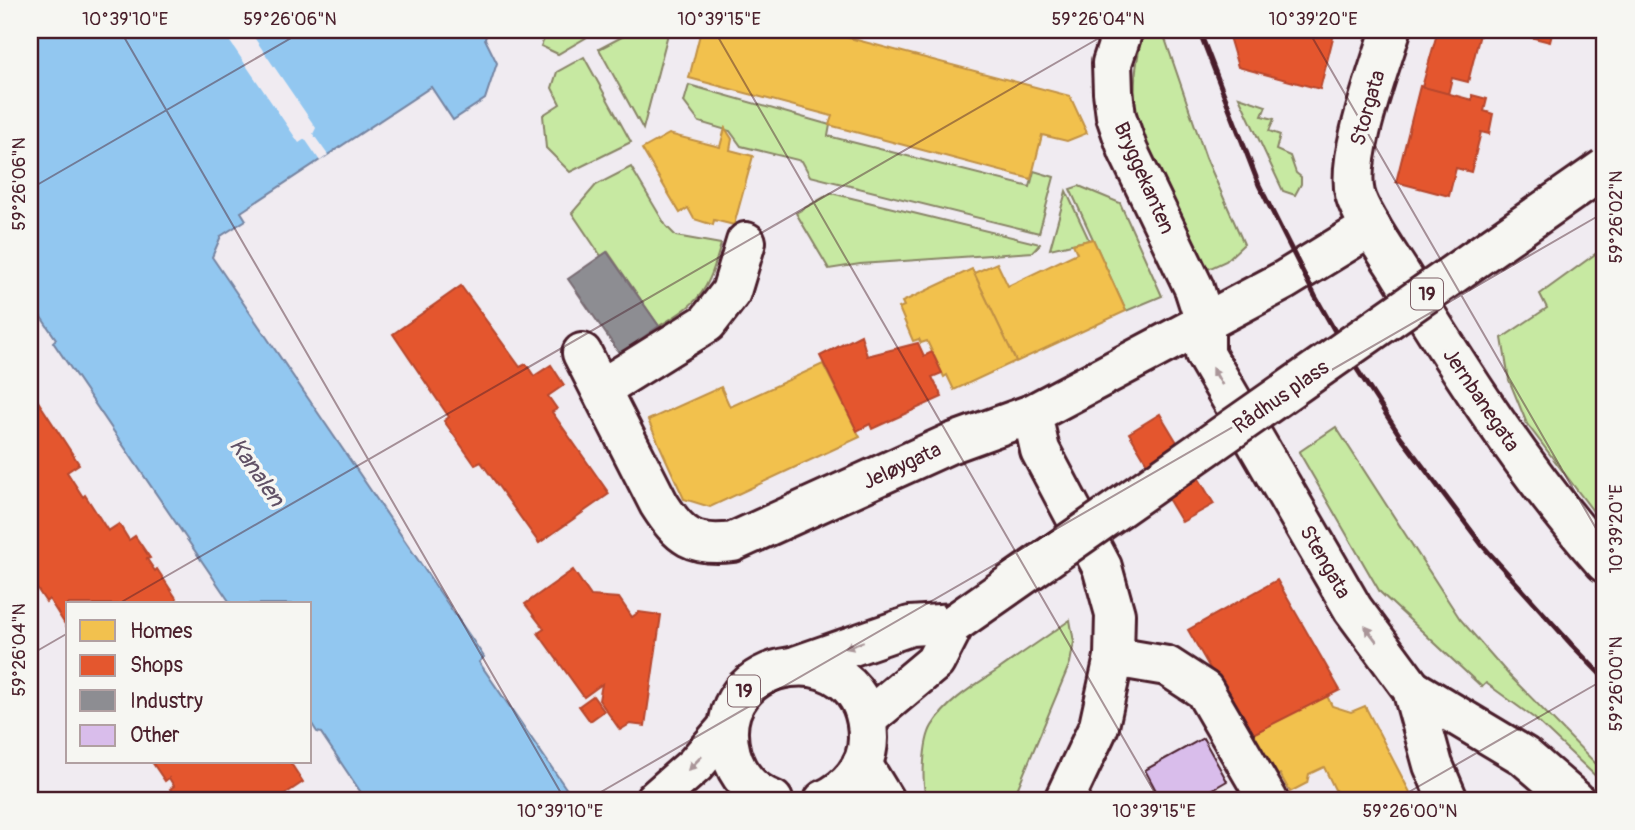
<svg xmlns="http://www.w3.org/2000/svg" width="1635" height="830" font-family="Pangolin,sans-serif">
	<rect width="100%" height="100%" fill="#f0ebf1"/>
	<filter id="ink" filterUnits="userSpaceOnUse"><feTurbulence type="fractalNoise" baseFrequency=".0143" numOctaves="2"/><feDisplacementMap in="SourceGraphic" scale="14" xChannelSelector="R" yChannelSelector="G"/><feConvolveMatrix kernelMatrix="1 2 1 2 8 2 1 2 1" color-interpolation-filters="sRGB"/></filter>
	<g filter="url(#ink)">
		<!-- green -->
		<g fill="#c7e9a2" stroke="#888466" stroke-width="2">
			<polygon points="548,30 599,30 558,54 541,46"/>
			<polygon points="635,30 669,30 643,129 599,49"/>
			<path d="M1143 30H1162L1206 158 1244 244 1226 261 1204 271 1138 124C1131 89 1136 64 1143 30Z"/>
			<polygon points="584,57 631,142 570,172 546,148 543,115 560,104 552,88 557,72"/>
			<polygon points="689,85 830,125 828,136 1030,187 1034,171 1054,177 1039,233 810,176 802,161 741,146 730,131 699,122 684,102"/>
			<polygon points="1239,97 1266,106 1262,116 1274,119 1269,131 1280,135 1276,150 1290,156 1296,173 1301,177 1301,184 1295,195 1283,191"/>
			<path d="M631 167 666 226 676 236 721 244C708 291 702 301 659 326L608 252 601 256 572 213 596 185Z"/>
			<polygon points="1079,186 1120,203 1162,296 1126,311 1070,189"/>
			<polygon points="1066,191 1089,240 1050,249"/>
			<polygon points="831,193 1040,244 1033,252 860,264 829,269 796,213"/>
			<polygon points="1605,247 1605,527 1527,424 1509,380 1502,338 1547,308 1540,294"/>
			<polygon points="1336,427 1460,619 1509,675 1605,773 1605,785 1534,718 1486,683 1482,687 1380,592 1299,452"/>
			<path d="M1070 620 1074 642 1070 663 1014 797 1011 800H927C921 784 923 741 932 726 947 701 975 685 998 670 1022 653 1046 637 1070 620Z"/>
		</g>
		<!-- water -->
		<polygon fill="#92c7f0" stroke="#7584a1" stroke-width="2" points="30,30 488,30 485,39 497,63 485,99 453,120 431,87 241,212 246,220 221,236 212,257 484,657 479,662 574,800 366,800 321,733 317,732 310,721 310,604 231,604 53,342 56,339 30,301"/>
		<!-- pier -->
		<polygon fill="#f0ebf1" points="222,30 249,30 316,128 313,134 328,155 320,161 305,139 299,143"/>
		<!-- homes -->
		<g fill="#f2c14e" stroke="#c09044" stroke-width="2">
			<polygon points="701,30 819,30 1070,96 1087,133 1067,141 1042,135 1031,179 829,125 832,116 689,78"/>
			<polygon points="725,128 732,139 730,150 753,156 734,225 714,220 713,225 694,219 688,208 680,213 642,149 669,134 720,147"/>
			<polygon points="1093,239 1126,311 1016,362 974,273 997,263 1008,286 1077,253 1073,244"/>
			<polygon points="972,269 1016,361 954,390 947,375 944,377 927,341 921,343 919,339 913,341 899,308 904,306 902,302"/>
			<polygon points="823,364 860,437 710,507 684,499 648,420 721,387 730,407"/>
			<polygon points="1327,696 1332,706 1351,712 1365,706 1414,800 1340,800 1324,767 1309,774 1307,783 1290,792 1280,774 1274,777 1252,734"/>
		</g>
		<!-- shops -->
		<g fill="#e4572e" stroke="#b6462d" stroke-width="2">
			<polygon points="1227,30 1335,30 1320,89 1238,67"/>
			<polygon points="1438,30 1481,30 1468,82 1452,78 1448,94 1422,87"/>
			<polygon points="1502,30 1553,30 1550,42"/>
			<polygon points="1420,86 1472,100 1472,95 1487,99 1484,111 1493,114 1489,134 1481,132 1471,172 1456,168 1449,196 1396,182"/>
			<polygon points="461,286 520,367 526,364 534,376 551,365 564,385 548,396 557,409 552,412 608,492 609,494 539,543 481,462 475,465 444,421 449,417 393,334"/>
			<polygon points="861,335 867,356 918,343 924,356 932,352 942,373 932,377 942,397 872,429 870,424 857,431 820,356"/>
			<polygon points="30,389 79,464 67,472 83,497 85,495 108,531 119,524 129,540 135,536 150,558 147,559 155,571 157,569 180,604 68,604 68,629 49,599 46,602 32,581 35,579 30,571"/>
			<polygon points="1160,414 1214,504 1182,522 1129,433"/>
			<polygon points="573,570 591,596 619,598 632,617 639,612 661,615 645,726 630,724 620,730 599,700 602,684 584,697 538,633 544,629 525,604"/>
			<polygon points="1277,580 1340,690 1249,736 1188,630"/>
			<polygon points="593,696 604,711 590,721 579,706"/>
			<polygon points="152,762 290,762 303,782 276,800 177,800 170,789 174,786 169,778 165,781"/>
		</g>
		<!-- industry -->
		<polygon fill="#8d8d92" stroke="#796c73" stroke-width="2" points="607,252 659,326 620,354 568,279"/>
		<!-- building -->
		<polygon fill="#d9bdeb" stroke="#4a1f2b" stroke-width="2" points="1203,738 1227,781 1194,800 1161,800 1145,770"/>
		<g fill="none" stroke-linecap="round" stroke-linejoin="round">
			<defs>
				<g id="minor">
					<polyline points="1123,30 1112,63 1113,92 1116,116 1128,151 1194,288 1205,322 1205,354 1353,609 1412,689 1433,765 1448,800"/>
					<path d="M1391 30C1379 71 1346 155 1355 194 1360 214 1388 254 1400 273 1462 374 1526 474 1605 563"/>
					<path d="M582 353 659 504C680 537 693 547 733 542L949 444 1032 414 1283 281 1371 227"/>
					<polyline points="601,389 707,323 731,292 746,242"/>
					<polyline points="1032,414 1040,450 1102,567 1115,614 1114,657 1099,726 1064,800"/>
					<polyline points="1114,657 1167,666 1204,690 1268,800"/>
					<polyline points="1412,689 1524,756 1575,800"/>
				</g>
				<polyline id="major" points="655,800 695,765 728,727"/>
				<g id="highway">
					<polyline points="798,665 910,626 955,623"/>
					<polyline points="867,719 935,662 955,623"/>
					<polyline points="862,764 884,800"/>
					<path d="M773 800C752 793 737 775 731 754 704 653 868 629 868 738 868 767 848 789 824 800"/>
				</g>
			</defs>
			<!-- minor casing -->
			<use href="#minor" stroke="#4a1f2b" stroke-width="44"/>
			<!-- major casing -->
			<use href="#major" stroke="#4a1f2b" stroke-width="44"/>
			<!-- highway casing -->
			<use href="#highway" stroke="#4a1f2b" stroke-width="44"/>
			<!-- minor -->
			<use href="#minor" stroke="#f6f6f2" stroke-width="38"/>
			<!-- major -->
			<use href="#major" stroke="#f6f6f2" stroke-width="38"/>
			<!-- highway -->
			<use href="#highway" stroke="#f6f6f2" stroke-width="38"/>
			<!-- rail -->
			<polyline stroke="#4a1f2b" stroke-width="5" points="1199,30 1259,185 1315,296 1353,363 1400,436 1482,545 1572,645 1605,679"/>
			<defs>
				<polyline id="highway-bridge" points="955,623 1605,168"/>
			</defs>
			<!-- highway-bridge casing -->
			<use href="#highway-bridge" stroke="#4a1f2b" stroke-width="44" stroke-linecap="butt"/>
			<!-- highway-bridge -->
			<use href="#highway-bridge" stroke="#f6f6f2" stroke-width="38"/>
		</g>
		<!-- one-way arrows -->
		<defs><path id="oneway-solid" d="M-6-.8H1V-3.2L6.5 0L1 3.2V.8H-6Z" transform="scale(1.75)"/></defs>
		<g fill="#a99598">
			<use href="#oneway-solid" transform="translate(1217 376) rotate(-120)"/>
			<use href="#oneway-solid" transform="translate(1371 634) rotate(-127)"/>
			<use href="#oneway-solid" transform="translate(854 645) rotate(161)"/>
			<use href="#oneway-solid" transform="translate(695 763) rotate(135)"/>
		</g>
	</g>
	<!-- ticks -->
	<path fill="none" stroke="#4a1f2b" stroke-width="2" stroke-opacity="0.45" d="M120 30 565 800M714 30 1159 800M1308 30 1605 544M30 189 305 30M118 604 1113 30M30 655 68 633M587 800 1605 212M1395 800 1605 679"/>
	<g text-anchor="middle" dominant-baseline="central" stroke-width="7" stroke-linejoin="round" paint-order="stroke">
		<!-- shield labels -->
		<g fill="#f6f6f2" stroke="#7e6067" stroke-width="2">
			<rect x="1411" y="278.5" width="32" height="31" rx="5"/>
			<rect x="728" y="675.5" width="32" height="31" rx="5"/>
		</g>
		<g font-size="19" font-weight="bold" fill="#4a1f2b">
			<text x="1427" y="294">19</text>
			<text x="744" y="691">19</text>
		</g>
		<!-- street labels -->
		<g font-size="21" fill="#4a1f2b" stroke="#f6f6f2">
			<text transform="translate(1368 108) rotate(-74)">Storgata</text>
			<text transform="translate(1144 178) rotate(66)">Bryggekanten</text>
			<text transform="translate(1281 397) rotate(-35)">Rådhus plass</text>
			<text transform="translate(1481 400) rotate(56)">Jernbanegata</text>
			<text transform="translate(902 466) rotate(-25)">Jeløygata</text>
			<text transform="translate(1325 562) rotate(60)">Stengata</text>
		</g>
		<!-- water labels -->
		<g font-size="23" font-style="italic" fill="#605166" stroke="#f6f6f2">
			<text transform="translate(257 472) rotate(55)">Kanalen</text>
		</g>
	</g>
	<!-- margin -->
	<rect width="1635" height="830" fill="none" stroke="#f6f6f2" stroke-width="77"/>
	<!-- legend -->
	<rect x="66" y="602" width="245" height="161" fill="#f6f6f2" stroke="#b1a0a2" stroke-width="2"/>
	<rect x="80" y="620" width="35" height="21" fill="#f2c14e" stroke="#b1a0a2" stroke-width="2"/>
	<text x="130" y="638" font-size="21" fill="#4a1f2b">Homes</text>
	<rect x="80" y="655" width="35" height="21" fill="#e4572e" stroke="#b1a0a2" stroke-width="2"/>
	<text x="130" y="672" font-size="21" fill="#4a1f2b">Shops</text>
	<rect x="80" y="690" width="35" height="21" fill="#8d8d92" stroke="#b1a0a2" stroke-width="2"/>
	<text x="130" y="708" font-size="21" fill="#4a1f2b">Industry</text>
	<rect x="80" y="725" width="35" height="21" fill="#d9bdeb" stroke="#b1a0a2" stroke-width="2"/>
	<text x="130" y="742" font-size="21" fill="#4a1f2b">Other</text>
	<rect x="38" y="38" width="1558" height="754" fill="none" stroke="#4a1f2b" stroke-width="2.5"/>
	<g font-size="18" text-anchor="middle" fill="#4a1f2b">
		<text x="125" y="25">10°39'10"E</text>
		<text x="290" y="25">59°26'06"N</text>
		<text x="719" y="25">10°39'15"E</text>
		<text x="1098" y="25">59°26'04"N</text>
		<text x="1313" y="25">10°39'20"E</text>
		<text transform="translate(19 184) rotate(-90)" y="6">59°26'06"N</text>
		<text transform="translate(1616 217) rotate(-90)" y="6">59°26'02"N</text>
		<text transform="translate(1616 529) rotate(-90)" y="6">10°39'20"E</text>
		<text transform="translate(19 650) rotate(-90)" y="6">59°26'04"N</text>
		<text transform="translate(1616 684) rotate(-90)" y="6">59°26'00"N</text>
		<text x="560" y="817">10°39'10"E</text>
		<text x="1154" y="817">10°39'15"E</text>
		<text x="1410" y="817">59°26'00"N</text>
	</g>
</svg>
